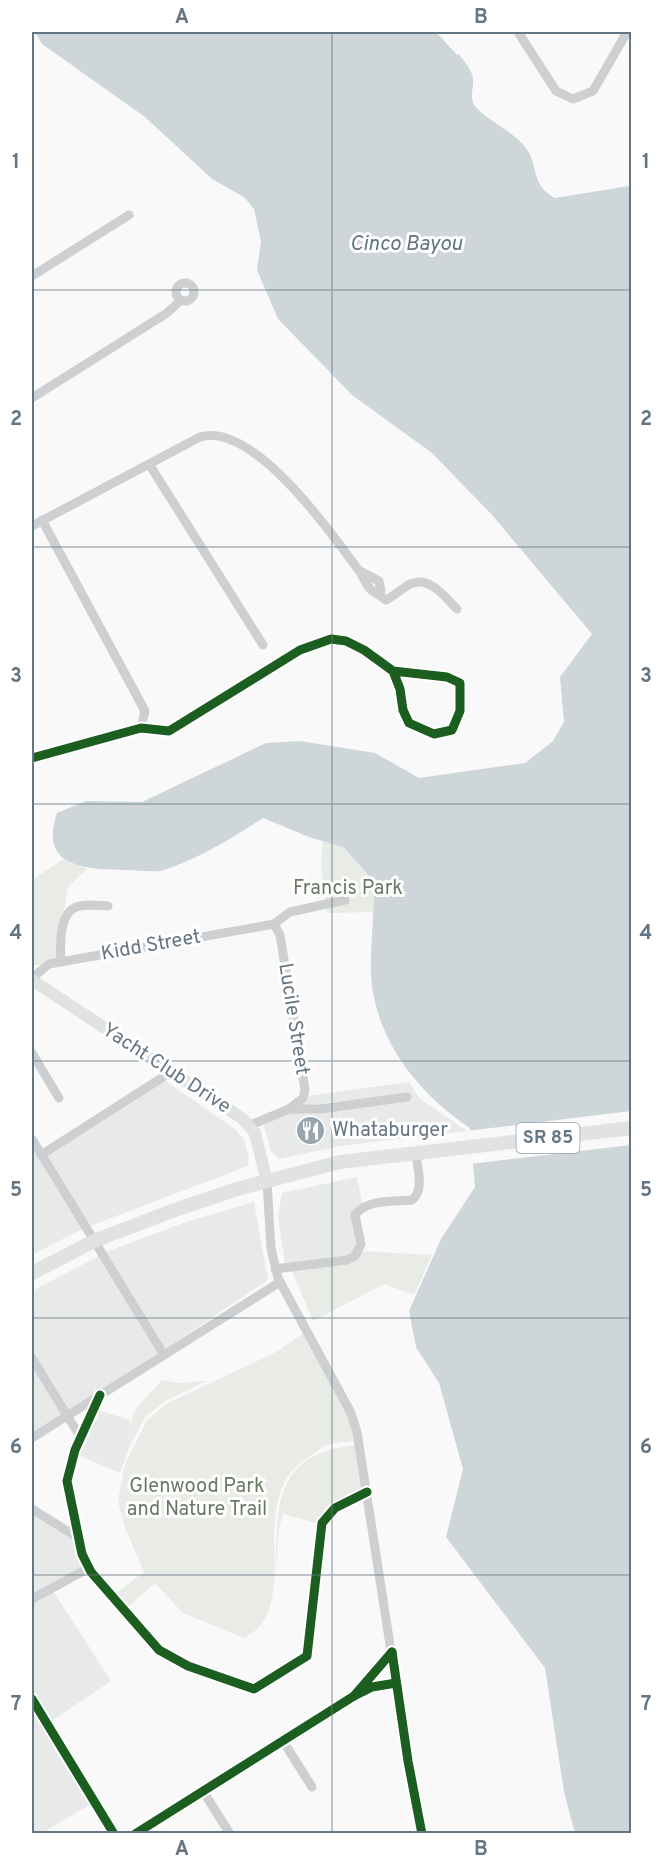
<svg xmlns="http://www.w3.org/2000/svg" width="663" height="1865" font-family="Overpass,sans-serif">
	<rect width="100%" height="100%" fill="#f9f9f9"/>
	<!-- built -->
	<g fill="#e8e9e9">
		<polygon points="164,1080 235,1129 244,1140 249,1157 248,1166 90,1226 46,1155"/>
		<polygon points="409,1082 419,1098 467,1131 340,1146 279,1159 271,1151 263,1123 288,1113 320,1112 411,1100 410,1093 301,1106 307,1096"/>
		<polygon points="32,1147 82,1229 32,1255"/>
		<polygon points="357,1177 362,1203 351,1216 357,1244 352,1253 346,1257 285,1264 278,1217 282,1193"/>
		<polygon points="254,1202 268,1280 165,1349 106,1252 186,1222"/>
		<polygon points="99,1256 158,1353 69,1410 32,1350 32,1291"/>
		<polygon points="32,1366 62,1414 32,1433"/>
		<polygon points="98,1410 130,1420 129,1448 120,1473 78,1455"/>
		<polygon points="32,1514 73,1540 84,1566 32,1595"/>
		<polygon points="53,1591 111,1681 50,1722 32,1691 32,1603"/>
		<polygon points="32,1710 89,1805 42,1833 32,1833"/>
	</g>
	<!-- green -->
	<g fill="#e8ebe6">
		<polygon points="323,841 343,847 374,881 375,912 327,913 321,866"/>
		<polygon points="65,858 69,863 87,869 68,887 56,960 35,966 32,963 32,880"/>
		<polygon points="362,1251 432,1255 414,1295 384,1284 313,1321 292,1271 334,1264"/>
		<path d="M304 1333 342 1401 357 1441C348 1442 338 1442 330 1444 323 1446 316 1452 310 1456 239 1498 308 1606 244 1638L183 1613 155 1583 127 1608 115 1594 144 1572 124 1525 118 1501 125 1464 147 1420 168 1403 276 1352Z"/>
		<path d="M162 1380 178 1383 207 1381 167 1400 145 1417 129 1448C130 1404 136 1411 162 1380Z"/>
		<path d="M356 1445 363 1490 328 1508 315 1523 283 1514 279 1528 275 1586C279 1518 265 1454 356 1445Z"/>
	</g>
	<!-- water -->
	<path fill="#ced6d9" d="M35 32H436L457 55 459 54C463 60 472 70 473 78 474 88 469 97 475 106 486 120 512 130 526 148 539 165 530 185 555 198L629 186 631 181V1833H575L564 1792 545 1668 446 1537 463 1469 439 1383 416 1347 409 1311 441 1239 475 1187 470 1128C418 1094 373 1037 371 972 370 942 375 911 374 881L343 847 309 837 263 818C232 838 200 858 164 870 154 873 139 870 127 870 87 869 38 869 57 813L86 801 142 802 266 743 300 741 375 753 419 778 525 763 553 741 564 722 560 677 592 634 493 516 432 453 352 395 278 319 257 270 261 242 254 209 244 197 212 179 145 117 42 44Z"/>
	<!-- pier -->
	<polygon fill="#f9f9f9" points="631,1111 631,1145 470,1164 467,1131"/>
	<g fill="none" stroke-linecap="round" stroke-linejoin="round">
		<!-- minor -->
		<g stroke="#cecfd0" stroke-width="9">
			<polyline points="518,32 556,91 573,99 593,91 627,32"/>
			<polyline points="32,276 129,215"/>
			<circle cx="185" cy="292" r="9"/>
			<polyline points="32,398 167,313 181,300"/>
			<polyline points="149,464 263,645"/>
			<polyline points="42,520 145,711 141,728"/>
			<path d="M32 526 200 437C252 421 330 531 357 568 364 576 366 589 376 593L381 591 379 581 360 571"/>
			<path d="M376 593 386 600C394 596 401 589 410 584 429 575 445 597 457 609"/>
			<polyline points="32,758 141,728 169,731 300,650 331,639 346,641 364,650 393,671 400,689 403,710 409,723 434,734 452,730 460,711 460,683 447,677 393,671"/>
			<polyline points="274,924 280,935 305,1090 303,1098 289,1109"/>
			<polyline points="274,924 290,912 345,900"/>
			<path d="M61 962C60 947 59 916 74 908 83 903 98 906 108 906"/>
			<polyline points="32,978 49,964 274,924"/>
			<polyline points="32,1053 59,1098"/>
			<polyline points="248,1126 289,1109 320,1109 407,1097"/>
			<polyline points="32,1139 164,1355"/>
			<polyline points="41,1155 171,1072"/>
			<polyline points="267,1182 271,1248 278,1278 351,1413 357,1432 408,1761 422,1834"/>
			<path d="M275 1269 347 1260 355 1256 361 1244 355 1215C367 1199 393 1202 412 1200 425 1190 417 1168 416 1154"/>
			<polyline points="32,1358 81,1438"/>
			<polyline points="100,1395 75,1450 67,1481 82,1554 91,1572 159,1650 188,1666 254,1689 307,1656 322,1523 335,1508 367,1492"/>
			<polyline points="32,1438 280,1282"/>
			<polyline points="32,1509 77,1537"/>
			<polyline points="32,1599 89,1568"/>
			<polyline points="392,1652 354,1696 372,1687 396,1683"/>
			<polyline points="32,1699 114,1834"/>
			<polyline points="283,1741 312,1787"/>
			<polyline points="203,1791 230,1834"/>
			<polyline points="135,1834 354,1696"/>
		</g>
		<!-- major -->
		<polyline stroke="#e1e2e2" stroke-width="12" points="32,980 243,1119 255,1133 267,1182"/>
		<!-- highway -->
		<polyline stroke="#e1e2e2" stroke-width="14" points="32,1273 94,1241 172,1211 237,1189 340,1162 632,1128"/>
		<defs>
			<g id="cycleway">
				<polyline points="32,758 141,728 169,731 300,650 331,639 346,641 364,650 393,671 400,689 403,710 409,723 434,734 452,730 460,711 460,683 447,677 393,671"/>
				<polyline points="100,1395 75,1450 67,1481 82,1554 91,1572 159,1650 188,1666 254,1689 307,1656 322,1523 335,1508 367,1492"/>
				<polyline points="392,1652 408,1761 422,1834"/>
				<polyline points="392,1652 354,1696 372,1687 396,1683"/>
				<polyline points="32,1699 114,1834"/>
				<polyline points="135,1834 354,1696"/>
			</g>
		</defs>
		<!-- cycleway casing -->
		<use href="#cycleway" stroke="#fff" stroke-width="13"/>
		<!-- cycleway -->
		<use href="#cycleway" stroke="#1b5e20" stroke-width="9"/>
	</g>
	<!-- grid -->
	<path fill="none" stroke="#657683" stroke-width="1.5" stroke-opacity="0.55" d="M332 32V1834M32 290H632M32 547H632M32 804H632M32 1061H632M32 1318H632M32 1575H632"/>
	<!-- icons -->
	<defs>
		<symbol id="restaurant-disc" viewBox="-11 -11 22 22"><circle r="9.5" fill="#99a4ac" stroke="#fff"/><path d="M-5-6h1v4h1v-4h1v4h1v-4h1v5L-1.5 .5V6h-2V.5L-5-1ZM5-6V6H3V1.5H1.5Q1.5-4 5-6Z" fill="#fff"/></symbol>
	</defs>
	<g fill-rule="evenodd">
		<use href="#restaurant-disc" x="294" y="1114" width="33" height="33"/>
	</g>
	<g text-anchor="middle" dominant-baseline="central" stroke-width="6" stroke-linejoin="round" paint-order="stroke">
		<!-- shield labels -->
		<rect fill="#fff" stroke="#939fa8" stroke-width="1.5" x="516.5" y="1123" width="63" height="30" rx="4.5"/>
		<g font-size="18" font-weight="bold" fill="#657683">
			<text x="548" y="1138">SR 85</text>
		</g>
		<!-- park labels -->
		<g font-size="20" fill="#687a64" stroke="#fff">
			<text x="348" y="889">Francis Park</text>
			<text x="197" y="1487">Glenwood Park<tspan x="197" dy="23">and Nature Trail</tspan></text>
		</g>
		<!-- street labels -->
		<g font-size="20" fill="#657683" stroke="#fff">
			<text transform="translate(151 946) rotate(-10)">Kidd Street</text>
			<text transform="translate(293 1019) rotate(81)">Lucile Street</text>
			<text transform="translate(166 1069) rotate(33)">Yacht Club Drive</text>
		</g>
		<!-- poi labels -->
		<g font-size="20" fill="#657683" stroke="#fff" text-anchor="start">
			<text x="332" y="1131">Whataburger</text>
		</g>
		<!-- water labels -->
		<g font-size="21" font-style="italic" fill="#60757c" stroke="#fff">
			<text x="406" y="244">Cinco Bayou</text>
		</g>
	</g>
	<!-- border -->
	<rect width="663" height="1865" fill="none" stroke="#ffffff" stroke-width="66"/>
	<rect x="33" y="33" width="597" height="1799" fill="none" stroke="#657683" stroke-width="2"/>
	<g font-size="20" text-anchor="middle" font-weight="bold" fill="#657683">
		<text x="182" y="23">A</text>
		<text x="481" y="23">B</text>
		<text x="16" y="168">1</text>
		<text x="646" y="168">1</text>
		<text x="16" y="425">2</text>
		<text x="646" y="425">2</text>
		<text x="16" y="682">3</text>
		<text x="646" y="682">3</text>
		<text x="16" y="939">4</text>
		<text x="646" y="939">4</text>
		<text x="16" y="1196">5</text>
		<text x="646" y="1196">5</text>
		<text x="16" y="1453">6</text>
		<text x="646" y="1453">6</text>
		<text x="16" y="1710">7</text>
		<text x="646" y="1710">7</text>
		<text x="182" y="1855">A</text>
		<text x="481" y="1855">B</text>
	</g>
</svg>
